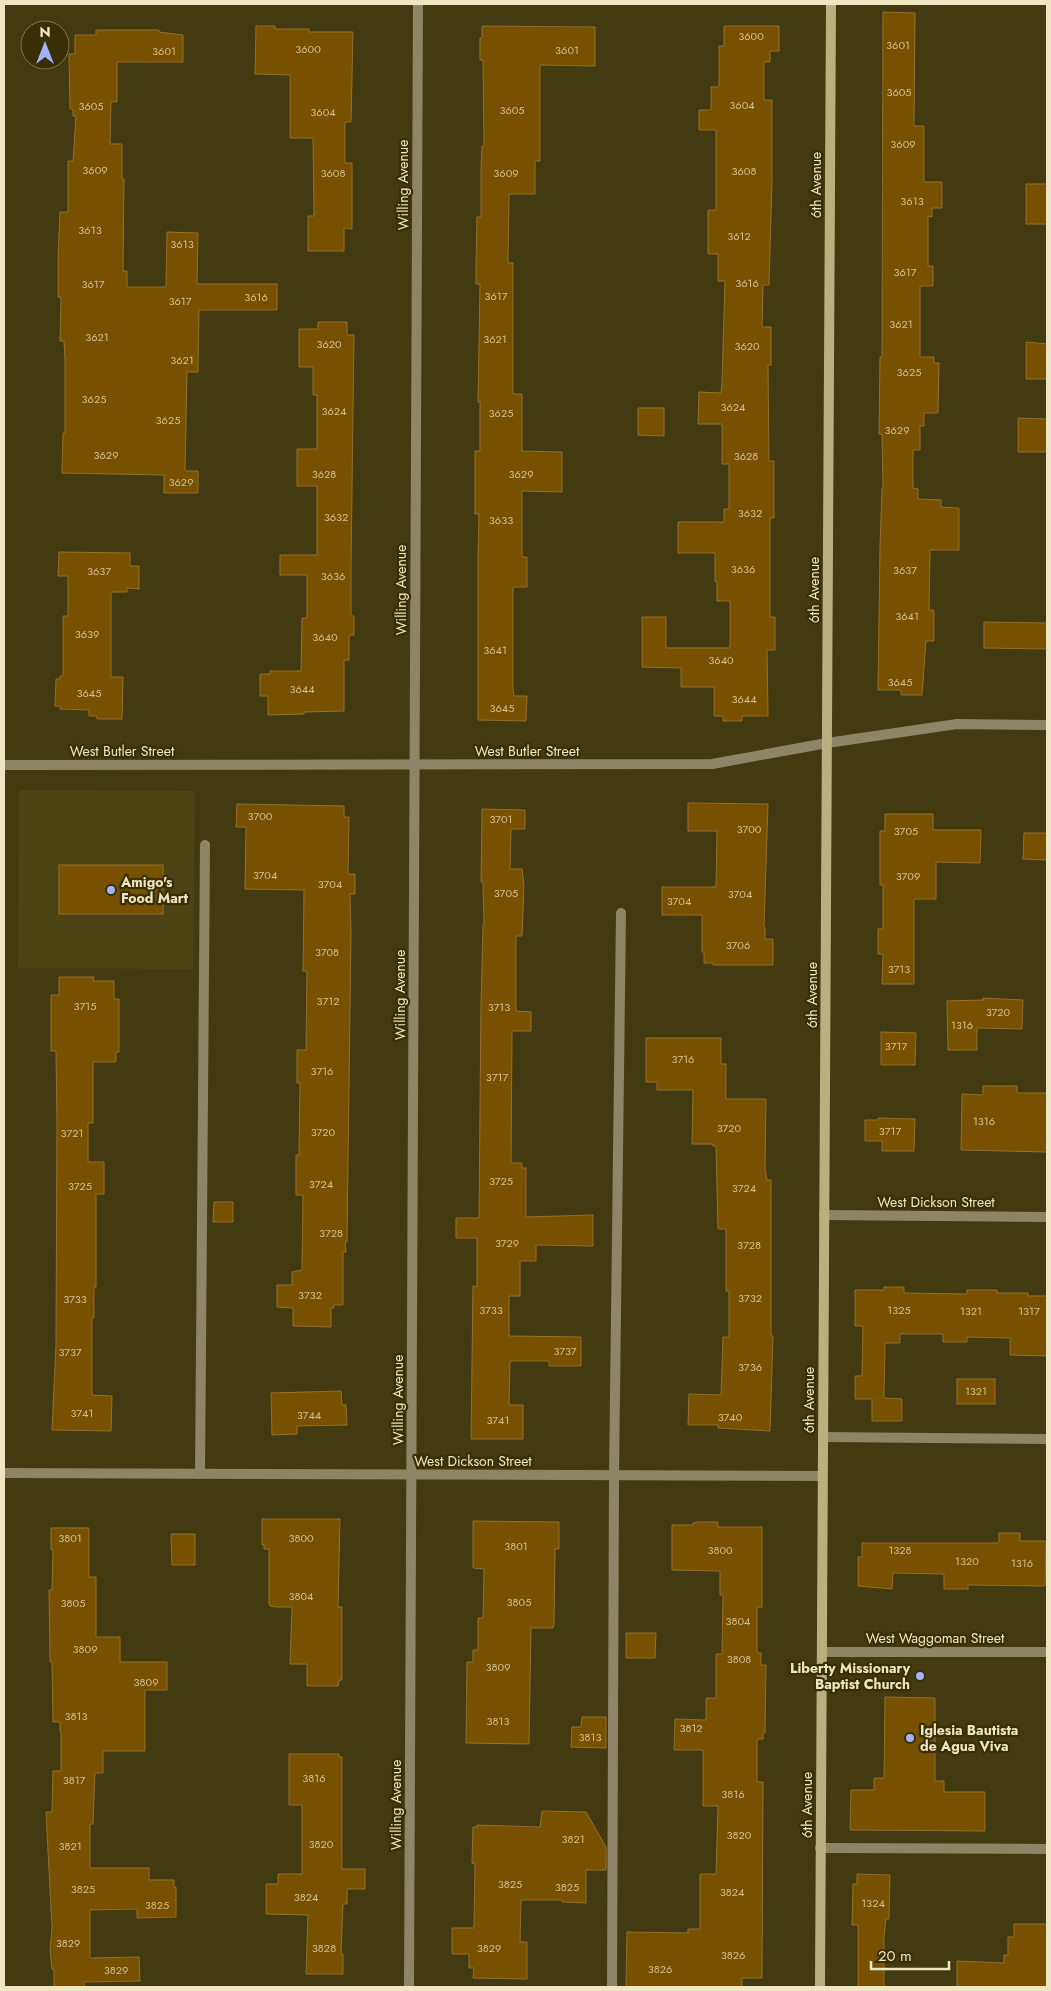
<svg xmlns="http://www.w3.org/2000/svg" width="1051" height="1991" font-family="Jost,sans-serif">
	<rect width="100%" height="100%" fill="#423a11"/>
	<!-- built -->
	<polygon fill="#4d4416" points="19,790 195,791 193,969 18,968"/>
	<!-- building -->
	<g fill="#775000" stroke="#976f2c">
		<polygon points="883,12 915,13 914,126 924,126 924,182 942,182 942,208 932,208 932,217 928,216 928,266 933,266 933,286 920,286 920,357 934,357 934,363 939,363 938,413 924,413 924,426 920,426 920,450 913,450 913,488 918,489 918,499 941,500 941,507 959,508 959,550 930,550 929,610 934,610 934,641 926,641 922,695 901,695 901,690 878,690 880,547 882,488 883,488 882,434 879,434 880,357 882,357"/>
		<polygon points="256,26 275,26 275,29 309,29 309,32 353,32 351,122 345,122 345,163 352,163 352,229 344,228 344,251 308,251 308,216 314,216 313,138 290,138 290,75 255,74"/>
		<polygon points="482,26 595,27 595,66 540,65 540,161 535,161 535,194 509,194 508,263 513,263 513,394 522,394 522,451 562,452 562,492 522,491 522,557 527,557 527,587 513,587 513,690 514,696 527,696 526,721 478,720 478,557 479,514 475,514 475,451 480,451 480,402 478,402 480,284 476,284 476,263 477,217 481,217 481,169 482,146 484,146 483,60 480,60 480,38 482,38"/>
		<polygon points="724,26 779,26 779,51 770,51 770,62 764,62 764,100 772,100 772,181 769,285 763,285 762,327 771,327 771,365 768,365 769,461 774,461 774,518 770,518 770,617 775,617 775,650 767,650 768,716 742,716 742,721 723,721 723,716 714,716 714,687 681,687 681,668 642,667 642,617 666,617 666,648 730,648 730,601 717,601 717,582 715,582 715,553 678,553 678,522 724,522 724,509 729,509 729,464 722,464 722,424 698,424 699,392 721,393 722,382 725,281 718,281 718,254 708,254 708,210 716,210 716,130 699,130 699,110 711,110 711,87 719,87 719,46 724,46"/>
		<polygon points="96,30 159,30 159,32 183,35 183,62 117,62 117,102 111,102 110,144 122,144 122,179 124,179 123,271 127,271 127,287 166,287 167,232 198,233 197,284 277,284 277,310 199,310 198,372 187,372 185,471 198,471 198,493 164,493 164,475 62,473 63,433 65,433 65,359 64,341 60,341 61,297 58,297 58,257 60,212 68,212 68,161 73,161 76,116 73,116 73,109 70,109 69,54 75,54 75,35 96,35"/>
		<rect x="1026" y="184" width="21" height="40"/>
		<polygon points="318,322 347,322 347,335 354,335 351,566 351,616 354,616 354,635 349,635 349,660 344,660 344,711 304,712 304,714 268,715 268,696 260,696 260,674 270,674 270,671 301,671 302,618 307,618 307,575 280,575 280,555 317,555 317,486 297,486 297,449 317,449 317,395 313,395 313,367 299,367 299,329 318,329"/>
		<polygon points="1026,342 1047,344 1047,379 1026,379"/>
		<polygon points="638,408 664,408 664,436 638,435"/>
		<polygon points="1018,418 1047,419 1047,452 1018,452"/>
		<polygon points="59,552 130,553 130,566 139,566 139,589 127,588 127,592 111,592 111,677 123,677 122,719 97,719 97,716 89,716 89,710 60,709 61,706 55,706 56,679 60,679 60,676 63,676 63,616 68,616 68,576 58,576"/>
		<polygon points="984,622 1047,623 1047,649 984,648"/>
		<polygon points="688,803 768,804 764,927 765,927 765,939 773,939 773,965 713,965 713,963 704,963 704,952 702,952 702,915 662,915 662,887 716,887 717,831 688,831"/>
		<polygon points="237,804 344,806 344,817 349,817 348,874 355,874 355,894 350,894 351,934 347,1242 345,1242 346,1252 343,1252 343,1305 334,1305 334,1308 331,1308 331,1327 293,1326 293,1308 277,1307 277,1285 292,1285 292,1272 302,1270 303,1195 296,1195 296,1155 299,1155 300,1083 297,1083 297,1050 306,1050 307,971 303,971 304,890 245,889 246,827 236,827"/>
		<polygon points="482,809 525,810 525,829 511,829 510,869 522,869 524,885 522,936 516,936 516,1011 531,1012 531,1031 512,1031 511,1163 522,1163 522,1168 526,1168 526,1217 593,1215 593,1246 536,1245 536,1261 520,1261 520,1296 509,1296 509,1336 581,1337 581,1366 549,1366 549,1361 510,1361 509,1405 523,1405 523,1439 471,1439 473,1286 477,1287 477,1238 456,1238 456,1218 479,1218 481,1003 483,925 484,925 483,882 481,882"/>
		<polygon points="885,814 933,814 933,830 981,830 980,863 936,862 936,899 914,899 914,984 882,984 883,954 878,954 878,929 883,929 883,885 880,885 880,831 885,831"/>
		<polygon points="1024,833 1047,833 1047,860 1023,859"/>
		<rect x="59" y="865" width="104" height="49"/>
		<polygon points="59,977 94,977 93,981 114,981 114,999 119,999 119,1052 116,1052 116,1062 93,1062 93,1123 88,1123 88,1162 104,1162 104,1194 96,1194 96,1287 94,1287 94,1318 92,1318 92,1395 112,1396 111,1431 52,1430 56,1344 57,1120 56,1051 51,1051 51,995 59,995"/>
		<polygon points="983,998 1023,1000 1022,1029 977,1028 977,1050 948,1050 947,1001 983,1000"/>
		<polygon points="881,1032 916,1033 915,1065 881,1065"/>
		<polygon points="646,1038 721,1038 721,1064 726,1064 726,1099 766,1099 765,1169 767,1180 771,1180 771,1336 773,1336 770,1431 718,1428 718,1425 688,1425 689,1394 721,1395 723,1337 729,1337 729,1291 726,1291 726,1229 718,1229 716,1146 713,1146 713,1144 692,1144 693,1090 657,1090 657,1082 646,1082"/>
		<polygon points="983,1086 1017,1086 1017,1093 1047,1093 1047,1152 961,1150 962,1094 983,1095"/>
		<polygon points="878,1118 915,1119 914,1151 882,1151 882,1141 865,1141 865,1120 878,1120"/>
		<polygon points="214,1202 233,1202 233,1222 213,1222"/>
		<polygon points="884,1287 904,1287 904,1293 967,1294 967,1290 997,1290 997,1293 1028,1293 1028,1296 1047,1296 1047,1356 1010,1355 1010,1338 967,1337 967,1342 943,1342 943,1334 900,1334 900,1343 885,1343 884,1398 902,1399 902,1421 872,1421 872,1399 855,1399 855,1376 862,1376 863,1326 855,1326 855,1290 884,1290"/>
		<rect x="957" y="1379" width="38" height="25"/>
		<polygon points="341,1391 342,1405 346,1405 347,1425 297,1426 297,1434 272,1435 271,1393"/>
		<polygon points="262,1519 340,1519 338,1607 342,1607 342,1680 339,1680 338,1686 307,1686 307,1664 290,1664 292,1607 275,1607 270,1606 269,1604 269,1549 264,1549 264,1545 262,1545"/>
		<polygon points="473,1521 559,1522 559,1549 555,1549 554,1625 553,1628 531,1628 529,1744 466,1743 467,1662 473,1662 473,1650 478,1650 478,1618 483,1618 484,1569 473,1568"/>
		<polygon points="698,1522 718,1522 718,1527 762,1527 762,1607 757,1607 757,1653 761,1653 761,1665 766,1665 765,1733 763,1733 763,1739 757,1739 757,1782 763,1782 762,1978 742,1978 742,1987 626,1987 627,1932 688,1933 688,1929 700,1929 700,1874 716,1874 718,1806 703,1806 703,1750 674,1750 675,1719 706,1720 706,1698 716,1698 716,1654 722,1654 723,1595 720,1595 720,1571 672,1570 672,1525 693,1525 693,1523"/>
		<polygon points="51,1528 89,1528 89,1577 96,1577 96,1637 120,1637 120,1662 167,1662 167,1690 145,1690 145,1751 103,1751 103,1773 95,1773 93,1824 90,1824 90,1868 149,1868 149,1880 174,1880 174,1887 176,1887 176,1917 137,1918 137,1909 90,1910 90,1958 139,1957 140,1981 84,1982 84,1987 54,1987 54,1970 52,1969 50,1950 52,1928 46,1812 52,1812 53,1771 61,1771 61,1732 60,1732 60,1722 53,1722 52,1662 50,1662 49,1590 52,1590 53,1550 51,1550"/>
		<polygon points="999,1533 1020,1533 1020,1541 1046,1541 1045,1586 968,1585 968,1589 944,1589 944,1574 893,1573 892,1589 858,1586 858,1557 862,1557 862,1543 999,1543"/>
		<polygon points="171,1534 195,1534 195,1565 172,1565"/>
		<polygon points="626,1633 656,1633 655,1658 626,1658"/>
		<polygon points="885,1697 935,1698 935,1781 944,1781 944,1792 985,1792 985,1831 850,1830 851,1790 874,1790 874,1778 884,1778"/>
		<polygon points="582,1717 606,1717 606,1748 571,1747 572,1727 581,1727"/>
		<polygon points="289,1754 339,1754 339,1757 342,1757 342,1869 365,1869 365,1889 347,1889 347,1904 343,1904 341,1954 343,1954 343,1974 306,1974 308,1915 266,1914 266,1884 278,1884 278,1874 302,1874 302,1805 289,1805"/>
		<polygon points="542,1811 586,1812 606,1847 606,1870 586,1870 586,1903 562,1902 562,1900 521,1900 520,1942 527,1942 527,1979 473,1978 474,1968 469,1968 469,1954 452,1954 452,1928 474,1928 475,1864 472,1863 473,1827 477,1827 477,1825 540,1827"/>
		<polygon points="857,1874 890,1875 889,1919 886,1919 884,1936 884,1987 858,1987 858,1925 852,1925 853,1884 857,1884"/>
		<polygon points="1014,1924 1047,1924 1047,1987 957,1987 957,1961 1004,1963 1004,1955 1008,1955 1008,1937 1014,1937"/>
	</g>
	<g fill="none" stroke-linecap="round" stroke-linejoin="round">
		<!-- lane -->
		<g stroke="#8c8667" stroke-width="10">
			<polyline points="823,1437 1047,1439"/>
			<polyline points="200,1474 205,845"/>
			<polyline points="820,1848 1047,1849"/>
			<polyline points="612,1987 614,1475 621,913"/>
		</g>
		<!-- street -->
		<g stroke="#8c8667" stroke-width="10">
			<polyline points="4,765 712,764 827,743 957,724 1047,725"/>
			<polyline points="824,1215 1047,1217"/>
			<polyline points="4,1473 822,1476"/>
			<polyline points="822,1652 1047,1652"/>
			<polyline points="409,1987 418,4"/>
		</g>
		<!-- secondary -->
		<polyline stroke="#bab07f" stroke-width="10" points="820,1987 831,4"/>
	</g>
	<!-- markers -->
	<g fill="#a6b1fc" stroke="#382f05" stroke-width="2">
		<circle cx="111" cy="890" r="5"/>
		<circle cx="920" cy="1676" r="5"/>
		<circle cx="910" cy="1738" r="5"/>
	</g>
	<g text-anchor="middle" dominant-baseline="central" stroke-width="4.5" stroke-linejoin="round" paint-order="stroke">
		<!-- number labels -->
		<g font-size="11" fill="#d0c092">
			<text x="751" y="36">3600</text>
			<text x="898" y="45">3601</text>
			<text x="308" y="49">3600</text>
			<text x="567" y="50">3601</text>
			<text x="164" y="51">3601</text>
			<text x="899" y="92">3605</text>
			<text x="742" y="105">3604</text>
			<text x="91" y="106">3605</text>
			<text x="512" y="110">3605</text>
			<text x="323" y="112">3604</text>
			<text x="903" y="144">3609</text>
			<text x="95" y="170">3609</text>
			<text x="744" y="171">3608</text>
			<text x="333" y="173">3608</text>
			<text x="506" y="173">3609</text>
			<text x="912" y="201">3613</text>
			<text x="90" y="230">3613</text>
			<text x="739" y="236">3612</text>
			<text x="182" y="244">3613</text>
			<text x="905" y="272">3617</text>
			<text x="747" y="283">3616</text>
			<text x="93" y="284">3617</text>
			<text x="496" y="296">3617</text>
			<text x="256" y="297">3616</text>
			<text x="180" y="301">3617</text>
			<text x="901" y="324">3621</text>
			<text x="97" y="337">3621</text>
			<text x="495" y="339">3621</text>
			<text x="329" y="344">3620</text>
			<text x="747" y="346">3620</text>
			<text x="182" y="360">3621</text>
			<text x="909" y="372">3625</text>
			<text x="94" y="399">3625</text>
			<text x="733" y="407">3624</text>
			<text x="334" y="411">3624</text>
			<text x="501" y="413">3625</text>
			<text x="168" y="420">3625</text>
			<text x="897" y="430">3629</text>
			<text x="106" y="455">3629</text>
			<text x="746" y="456">3628</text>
			<text x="324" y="474">3628</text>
			<text x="521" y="474">3629</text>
			<text x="181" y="482">3629</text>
			<text x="750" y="513">3632</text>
			<text x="336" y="517">3632</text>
			<text x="501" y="520">3633</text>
			<text x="743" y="569">3636</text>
			<text x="905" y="570">3637</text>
			<text x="99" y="571">3637</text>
			<text x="333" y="576">3636</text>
			<text x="907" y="616">3641</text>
			<text x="87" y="634">3639</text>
			<text x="325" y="637">3640</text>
			<text x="495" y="650">3641</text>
			<text x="721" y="660">3640</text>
			<text x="900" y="682">3645</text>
			<text x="302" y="689">3644</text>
			<text x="89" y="693">3645</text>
			<text x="744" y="699">3644</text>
			<text x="502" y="708">3645</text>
			<text x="260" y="816">3700</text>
			<text x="501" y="819">3701</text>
			<text x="749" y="829">3700</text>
			<text x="906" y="831">3705</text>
			<text x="265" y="875">3704</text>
			<text x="908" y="876">3709</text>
			<text x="330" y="884">3704</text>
			<text x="506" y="893">3705</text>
			<text x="740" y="894">3704</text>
			<text x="679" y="901">3704</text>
			<text x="738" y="945">3706</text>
			<text x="327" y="952">3708</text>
			<text x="899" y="969">3713</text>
			<text x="328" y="1001">3712</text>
			<text x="85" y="1006">3715</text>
			<text x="499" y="1007">3713</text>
			<text x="998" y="1012">3720</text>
			<text x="962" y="1025">1316</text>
			<text x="896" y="1046">3717</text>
			<text x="683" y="1059">3716</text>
			<text x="322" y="1071">3716</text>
			<text x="497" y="1077">3717</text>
			<text x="984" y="1121">1316</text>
			<text x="729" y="1128">3720</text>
			<text x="890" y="1131">3717</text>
			<text x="323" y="1132">3720</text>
			<text x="72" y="1133">3721</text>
			<text x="501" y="1181">3725</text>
			<text x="321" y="1184">3724</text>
			<text x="80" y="1186">3725</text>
			<text x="744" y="1188">3724</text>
			<text x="331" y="1233">3728</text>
			<text x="507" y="1243">3729</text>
			<text x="749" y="1245">3728</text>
			<text x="310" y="1295">3732</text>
			<text x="750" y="1298">3732</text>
			<text x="75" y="1299">3733</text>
			<text x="491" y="1310">3733</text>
			<text x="899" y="1310">1325</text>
			<text x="971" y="1311">1321</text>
			<text x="1029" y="1311">1317</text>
			<text x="565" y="1351">3737</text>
			<text x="70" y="1352">3737</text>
			<text x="750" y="1367">3736</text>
			<text x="976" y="1391">1321</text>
			<text x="82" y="1413">3741</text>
			<text x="309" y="1415">3744</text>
			<text x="730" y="1417">3740</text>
			<text x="498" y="1420">3741</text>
			<text x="70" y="1538">3801</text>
			<text x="301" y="1538">3800</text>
			<text x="516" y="1546">3801</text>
			<text x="720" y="1550">3800</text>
			<text x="900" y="1550">1328</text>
			<text x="967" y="1561">1320</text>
			<text x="1022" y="1563">1316</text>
			<text x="301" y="1596">3804</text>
			<text x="519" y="1602">3805</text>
			<text x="73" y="1603">3805</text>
			<text x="738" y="1621">3804</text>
			<text x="85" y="1649">3809</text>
			<text x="739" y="1659">3808</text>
			<text x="498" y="1667">3809</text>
			<text x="146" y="1682">3809</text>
			<text x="76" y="1716">3813</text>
			<text x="498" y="1721">3813</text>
			<text x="691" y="1728">3812</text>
			<text x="590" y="1737">3813</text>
			<text x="314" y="1778">3816</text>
			<text x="74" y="1780">3817</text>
			<text x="733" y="1794">3816</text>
			<text x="739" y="1835">3820</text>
			<text x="573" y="1839">3821</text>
			<text x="321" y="1844">3820</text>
			<text x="70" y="1846">3821</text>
			<text x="510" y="1884">3825</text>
			<text x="567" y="1887">3825</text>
			<text x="83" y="1889">3825</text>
			<text x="732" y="1892">3824</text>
			<text x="306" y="1897">3824</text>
			<text x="873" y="1903">1324</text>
			<text x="157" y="1905">3825</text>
			<text x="68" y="1943">3829</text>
			<text x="324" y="1948">3828</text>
			<text x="489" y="1948">3829</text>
			<text x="733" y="1955">3826</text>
			<text x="660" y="1969">3826</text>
			<text x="116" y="1970">3829</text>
		</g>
		<!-- street labels -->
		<g font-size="14" fill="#eee6c2" stroke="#382f05">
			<text transform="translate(403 185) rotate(-90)">Willing Avenue</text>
			<text transform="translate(816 185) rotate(-90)">6th Avenue</text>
			<text transform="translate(401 590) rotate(-90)">Willing Avenue</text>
			<text transform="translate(814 590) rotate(-90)">6th Avenue</text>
			<text x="122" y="751">West Butler Street</text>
			<text x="527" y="751">West Butler Street</text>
			<text transform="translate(400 995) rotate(-90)">Willing Avenue</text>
			<text transform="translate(812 995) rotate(-90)">6th Avenue</text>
			<text x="936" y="1202">West Dickson Street</text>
			<text transform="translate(398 1400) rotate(-90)">Willing Avenue</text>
			<text transform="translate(809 1400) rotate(-90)">6th Avenue</text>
			<text x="473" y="1461">West Dickson Street</text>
			<text x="935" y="1638">West Waggoman Street</text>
			<text transform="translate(396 1805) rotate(-90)">Willing Avenue</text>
			<text transform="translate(807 1805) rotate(-90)">6th Avenue</text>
		</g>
		<!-- poi labels -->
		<g font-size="14" font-weight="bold" fill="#eee6c2" stroke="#382f05" text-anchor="start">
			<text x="121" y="882">Amigo's<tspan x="121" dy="16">Food Mart</tspan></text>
			<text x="910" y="1668" text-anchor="end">Liberty Missionary<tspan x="910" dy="16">Baptist Church</tspan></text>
			<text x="920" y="1730">Iglesia Bautista<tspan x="920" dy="16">de Agua Viva</tspan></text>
		</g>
	</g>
	<!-- border -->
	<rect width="1051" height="1991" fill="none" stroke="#eee6c2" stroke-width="10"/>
	<!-- north arrow -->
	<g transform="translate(45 45)"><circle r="24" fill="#382f05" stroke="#817851"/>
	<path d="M0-4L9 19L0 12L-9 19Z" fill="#a6b1fc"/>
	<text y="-8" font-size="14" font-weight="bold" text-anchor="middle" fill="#eee6c2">N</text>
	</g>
	<!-- scale -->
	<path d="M871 1961v8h78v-8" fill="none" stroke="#eee6c2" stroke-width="2.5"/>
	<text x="878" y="1961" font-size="15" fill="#eee6c2" stroke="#382f05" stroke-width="4" paint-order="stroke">20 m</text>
</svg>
